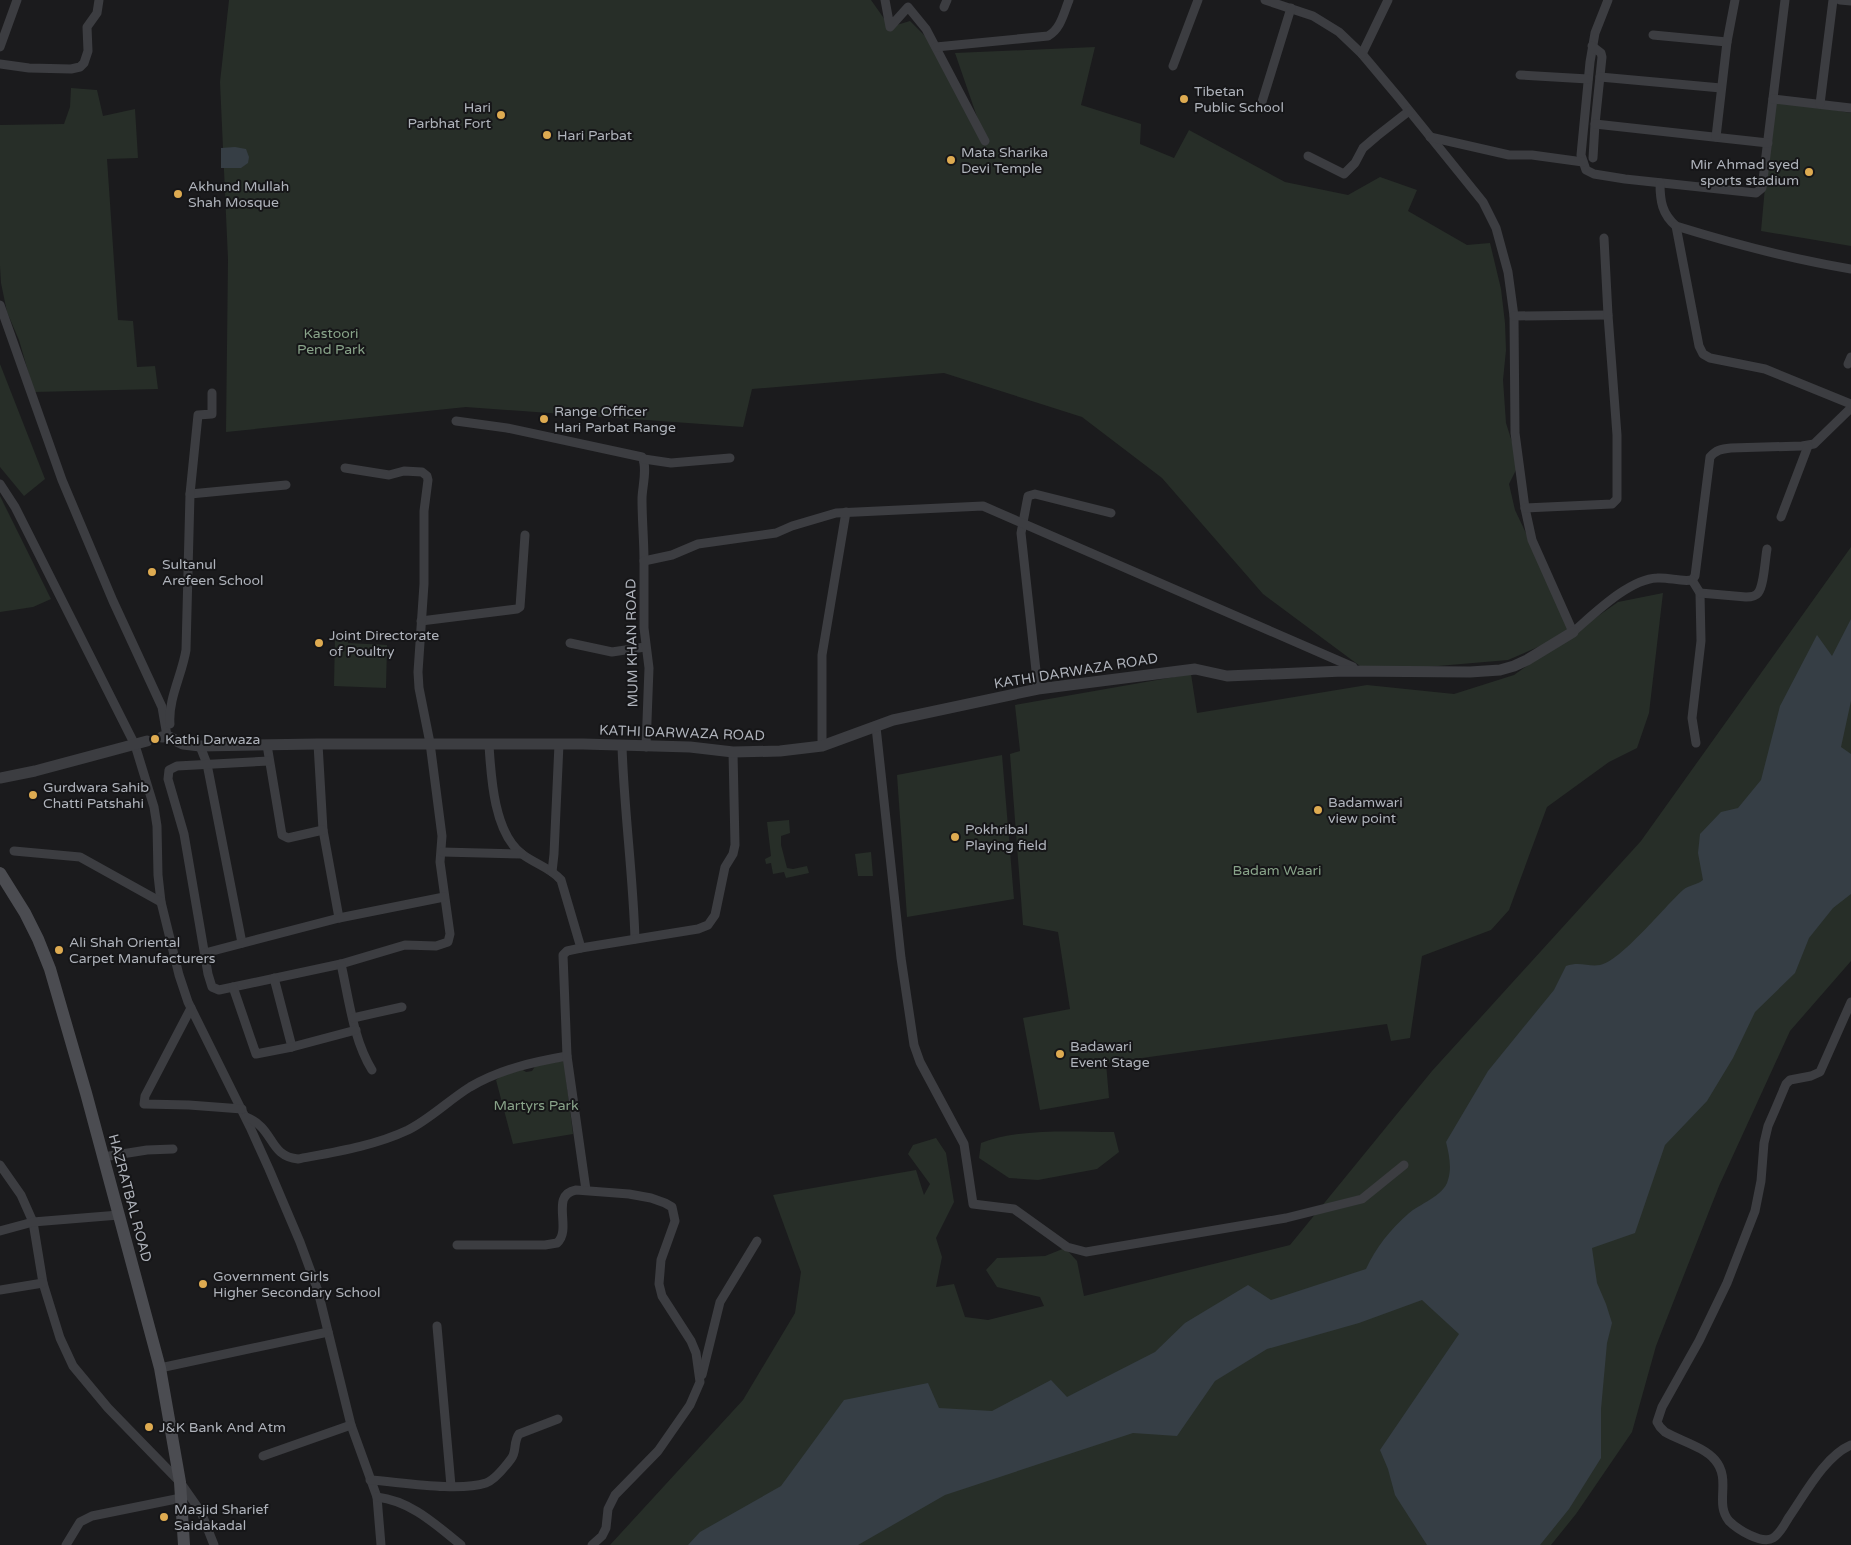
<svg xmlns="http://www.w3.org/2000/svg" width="1851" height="1545" font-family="'Varela Round',sans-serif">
	<rect width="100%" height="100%" fill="#1b1b1d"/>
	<!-- green -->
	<g fill="#272e28">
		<polygon points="229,0 871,0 890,27 910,21 936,47 984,137 955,53 1095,47 1081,105 1141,124 1140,144 1174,158 1189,130 1285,182 1348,195 1380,177 1417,190 1408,211 1467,245 1490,243 1501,289 1505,323 1506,350 1503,380 1506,423 1519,464 1509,484 1515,510 1573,632 1508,660 1368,672 1263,594 1162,478 1082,417 944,373 752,389 743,427 466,407 226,432 228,259 220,82"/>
		<polygon points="71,88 97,90 103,116 135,109 138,158 107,159 118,320 133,321 137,367 155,366 158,389 34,392 19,340 7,312 1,283 0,266 0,125 64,124 70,107"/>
		<polygon points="1773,99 1851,113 1851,246 1761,231"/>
		<polygon points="0,364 45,479 24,496 0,467"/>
		<polygon points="0,496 51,599 33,607 0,612"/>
		<polygon points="1851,547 1851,961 1790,1031 1719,1186 1656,1346 1632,1432 1576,1514 1551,1545 610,1545 743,1400 795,1313 801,1272 773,1195 916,1170 924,1195 930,1184 908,1154 913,1145 936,1138 946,1153 954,1202 936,1238 942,1257 936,1287 954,1284 965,1317 988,1320 1044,1306 1040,1297 997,1287 986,1270 997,1258 1045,1256 1065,1248 1077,1261 1084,1296 1290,1245 1432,1071 1641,841"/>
		<polygon points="1663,593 1649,713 1637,748 1609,762 1547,807 1509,910 1491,930 1422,956 1410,1038 1391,1041 1387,1024 1106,1063 1109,1098 1040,1110 1023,1018 1070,1009 1058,932 1023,925 1010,754 1020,751 1015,705 1191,674 1197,713 1367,685 1454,694 1514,675 1618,602"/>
		<polygon points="335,636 347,636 348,643 387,645 386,688 334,686"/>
		<polygon points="1002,755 1014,899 907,917 897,775"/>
		<polygon points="789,820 790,833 781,836 781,845 787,868 793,869 807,866 809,873 786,878 784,872 773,874 771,863 766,864 765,859 771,856 767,822"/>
		<polygon points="871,852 873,876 858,876 855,854"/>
		<polygon points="564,1061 573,1134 513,1144 496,1080 501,1076 520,1068 526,1072 532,1071 536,1065"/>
		<path d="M1114 1132 1119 1152 1097 1169 1038 1180 1009 1178 979 1158 981 1143C1017 1128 1074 1132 1114 1132Z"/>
	</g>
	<!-- water -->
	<g fill="#363e45">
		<polygon points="235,147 246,149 249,157 248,163 241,168 221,168 221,148"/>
		<path d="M1851 619V701L1841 747 1851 754V894L1833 908 1809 938 1795 973 1755 1012 1733 1058 1707 1101 1665 1145 1635 1233 1592 1248 1597 1283 1606 1304 1612 1323 1607 1343 1601 1409V1458L1569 1509 1540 1545H1427L1395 1495 1388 1469 1380 1450 1459 1334 1422 1300 1359 1323 1267 1349 1215 1381 1177 1436 1133 1433 945 1495 858 1545H688L700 1532 781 1486 844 1400 928 1383 939 1408 992 1411 1051 1380 1067 1397 1155 1352 1185 1323 1248 1285 1271 1300 1366 1269C1376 1247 1390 1230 1408 1214 1419 1204 1444 1196 1448 1180 1452 1168 1449 1154 1446 1142L1488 1071 1554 990 1566 966C1580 961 1588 967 1600 965 1620 962 1666 905 1683 890 1689 885 1697 885 1703 880L1698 853 1700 834 1721 812 1738 808 1761 780 1780 706 1817 635 1832 656Z"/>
	</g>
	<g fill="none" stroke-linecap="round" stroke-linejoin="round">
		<!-- minor -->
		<g stroke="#3c3d41" stroke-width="9">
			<polyline points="885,0 890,27 908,7 926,29 985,141"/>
			<path d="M1265 0 1313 16 1339 32 1362 54 1399 98 1483 202 1496 228 1508 272 1514 316 1515 433 1525 508 1532 540 1573 632C1594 614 1629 579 1657 578 1669 577 1680 582 1692 580L1695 576 1710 457C1716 450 1721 449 1731 448L1802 446 1814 444 1851 408"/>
			<polyline points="1608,0 1595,33 1590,62 1581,155 1586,170 1594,174 1625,179 1756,193 1762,188 1785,0"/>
			<polyline points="1840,0 1851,1"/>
			<polyline points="944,7 947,0"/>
			<polyline points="1653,35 1727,42"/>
			<polyline points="1592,46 1601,53 1602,57 1595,124 1593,158"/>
			<polyline points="0,47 17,0"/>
			<path d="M936 47 1048 36C1061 29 1064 12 1069 0"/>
			<polyline points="1362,54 1388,0"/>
			<polyline points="0,64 29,68 71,69 80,67 84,63 88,51 87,27 97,13 99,0"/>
			<polyline points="1173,66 1198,0"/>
			<polyline points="1520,75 1588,79"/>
			<polyline points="1600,77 1721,88"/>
			<polyline points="1773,99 1851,108"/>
			<polyline points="1820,104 1833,0"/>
			<polyline points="1261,105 1291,8"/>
			<polyline points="1595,124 1768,143"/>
			<polyline points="1430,137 1509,155 1532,155 1583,162"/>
			<polyline points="1716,137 1727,42 1735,0"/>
			<polyline points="1308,156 1344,174 1355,163 1363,148 1377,136 1409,111"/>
			<path d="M1660 183C1660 201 1662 214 1676 226 1734 244 1791 259 1851 269"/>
			<polyline points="1676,226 1699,346 1703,354 1710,358 1765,369 1851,404"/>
			<polyline points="0,305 62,480 113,601 162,707 167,736"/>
			<polyline points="1514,316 1608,315"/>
			<polyline points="1848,364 1851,357"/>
			<path d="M456 421 507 428 642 457C648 468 642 487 642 499 642 520 644 541 644 561"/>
			<polyline points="644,459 671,463 730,458"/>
			<polyline points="0,484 15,507 135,745 154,807 157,826 158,875 161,902 179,975 188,1002 250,1127 269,1169 300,1242 318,1291 351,1425 377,1497 381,1545"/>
			<polyline points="190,494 286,485"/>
			<polyline points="1525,508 1612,504 1617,499 1617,435 1608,315 1604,238"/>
			<polyline points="1781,517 1808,446"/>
			<polyline points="1692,580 1700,593 1701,641 1692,718 1696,743"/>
			<path d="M1700 593 1746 597C1750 597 1755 597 1758 593 1764 586 1765 559 1767 549"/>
			<polyline points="421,621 517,609 520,607 525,535"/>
			<polyline points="570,643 612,652 645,647"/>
			<polyline points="1038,689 1021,533 1028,496 1035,494 1111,513"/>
			<path d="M170 724C168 699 182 675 186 650L190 494 198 415 212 414V393"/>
			<polyline points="876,727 901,958 914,1045 920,1062 964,1144 973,1204 1014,1209 1067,1247 1086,1252 1286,1218 1362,1199 1404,1165"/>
			<polyline points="318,744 323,830 339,918"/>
			<polyline points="267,745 282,835 288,838 323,830"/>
			<path d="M489 745C491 777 494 833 522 854 535 864 551 868 561 880L581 948"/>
			<polyline points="200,746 207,764 242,943"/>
			<path d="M622 746C624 810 633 874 635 939"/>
			<polyline points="822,746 822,655 846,512"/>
			<polyline points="646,747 649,668 644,628 644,561 672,555 698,544 776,533 792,526 836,513 983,506 1353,667"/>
			<polyline points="269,761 177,766 169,770 168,779 184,834 208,974 212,987 219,990 341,964 405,945 436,946 448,942 450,934 440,862 442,836 430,743 419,688 418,672 424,584 424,511 428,480 427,476 422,472 404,471 389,475 345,468"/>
			<polyline points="14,851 80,857 161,902"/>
			<polyline points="442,852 522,854"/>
			<polyline points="552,872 554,854 559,744"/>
			<polyline points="205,953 339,918 444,897"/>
			<path d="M341 964C349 999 353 1039 372 1070"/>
			<polyline points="274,978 292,1047"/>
			<polyline points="233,987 256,1054 292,1047 356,1030"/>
			<path d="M1851 1002 1820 1072 1811 1076 1790 1080 1786 1084 1775 1110 1768 1126 1764 1143 1761 1181 1755 1211 1727 1283 1699 1341 1662 1407 1657 1422 1660 1427 1665 1432C1681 1441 1704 1447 1715 1460 1732 1480 1714 1503 1729 1521 1737 1529 1762 1545 1773 1538 1781 1533 1785 1523 1789 1517 1805 1494 1825 1456 1851 1445"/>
			<polyline points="191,1008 145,1096 144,1104 189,1105 242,1109"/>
			<polyline points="353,1018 402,1007"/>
			<path d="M246 1117C275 1128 268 1156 298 1159 335 1152 374 1146 408 1130 430 1119 449 1100 470 1087 501 1069 533 1062 567 1056"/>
			<polyline points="103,1157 147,1150 173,1149"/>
			<polyline points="0,1165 21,1195 33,1222 43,1283 60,1338 73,1366 108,1408 180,1482 201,1512 214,1545"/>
			<polyline points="586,1190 567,1056 563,955 567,951 581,948 698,929 708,925 715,915 725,867 733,854 735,845 733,752"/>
			<polyline points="0,1231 33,1222 119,1215"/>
			<path d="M457 1245H545L557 1243C573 1229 549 1195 576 1190L629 1194 651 1198 665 1203 672 1207 675 1221 661 1260 659 1284 662 1296 691 1341 696 1353 700 1382 690 1405 658 1451 615 1495 608 1509 606 1528 602 1536 592 1545"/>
			<polyline points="0,1290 43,1283"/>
			<polyline points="437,1326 451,1486"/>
			<polyline points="160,1368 328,1332"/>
			<polyline points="702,1375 720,1302 757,1241"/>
			<polyline points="263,1456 351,1425"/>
			<path d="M370 1480C400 1482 458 1492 486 1483 495 1480 505 1467 511 1459 517 1452 513 1442 519 1434L558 1419"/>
			<path d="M377 1497C411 1501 435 1524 461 1545"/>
			<polyline points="66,1545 80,1522 92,1516 181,1498"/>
		</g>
		<!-- tertiary -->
		<g stroke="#3c3d41" stroke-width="11">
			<polyline points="162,737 167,736 183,744 200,746 318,744 583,744 690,747 733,752 780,751 822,746 893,720 1038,689 1195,669 1227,676 1343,671 1470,672 1500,670 1514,666 1527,660 1573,632"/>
			<polyline points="0,778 35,771 147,741"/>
		</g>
		<!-- secondary -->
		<polyline stroke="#4b4c51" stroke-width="12" points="0,873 25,913 38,939 50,969 86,1093 160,1368 180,1482 184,1545"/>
	</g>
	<!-- markers -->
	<g fill="#deab51" stroke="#161618" stroke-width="2">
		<circle cx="1184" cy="99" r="5"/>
		<circle cx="501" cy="115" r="5"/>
		<circle cx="547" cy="135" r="5"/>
		<circle cx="951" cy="160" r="5"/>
		<circle cx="1809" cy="172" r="5"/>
		<circle cx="178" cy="194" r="5"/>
		<circle cx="544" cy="419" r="5"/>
		<circle cx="152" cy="572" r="5"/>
		<circle cx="319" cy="643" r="5"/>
		<circle cx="155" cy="739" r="5"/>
		<circle cx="33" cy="795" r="5"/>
		<circle cx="1318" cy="810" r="5"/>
		<circle cx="955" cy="837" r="5"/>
		<circle cx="59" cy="950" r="5"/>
		<circle cx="1060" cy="1054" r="5"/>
		<circle cx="203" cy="1284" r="5"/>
		<circle cx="149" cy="1427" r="5"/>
		<circle cx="164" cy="1517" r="5"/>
	</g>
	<g text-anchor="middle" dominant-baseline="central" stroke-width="4" stroke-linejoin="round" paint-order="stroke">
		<!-- poi labels -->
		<g font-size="14" fill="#afb3bb" stroke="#161618" text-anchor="start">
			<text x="1194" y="91">Tibetan<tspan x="1194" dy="16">Public School</tspan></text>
			<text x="491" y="107" text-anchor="end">Hari<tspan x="491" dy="16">Parbhat Fort</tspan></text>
			<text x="557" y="135">Hari Parbat</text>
			<text x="961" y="152">Mata Sharika<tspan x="961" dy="16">Devi Temple</tspan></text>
			<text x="1799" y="164" text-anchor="end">Mir Ahmad syed<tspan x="1799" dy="16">sports stadium</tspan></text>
			<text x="188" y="186">Akhund Mullah<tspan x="188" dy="16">Shah Mosque</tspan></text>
			<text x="554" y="411">Range Officer<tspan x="554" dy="16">Hari Parbat Range</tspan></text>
			<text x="162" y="564">Sultanul<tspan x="162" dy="16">Arefeen School</tspan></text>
			<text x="329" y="635">Joint Directorate<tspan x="329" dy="16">of Poultry</tspan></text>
			<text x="165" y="739">Kathi Darwaza</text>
			<text x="43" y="787">Gurdwara Sahib<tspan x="43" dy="16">Chatti Patshahi</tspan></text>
			<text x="1328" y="802">Badamwari<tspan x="1328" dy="16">view point</tspan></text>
			<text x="965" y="829">Pokhribal<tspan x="965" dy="16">Playing field</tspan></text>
			<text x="69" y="942">Ali Shah Oriental<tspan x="69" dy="16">Carpet Manufacturers</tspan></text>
			<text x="1070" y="1046">Badawari<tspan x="1070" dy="16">Event Stage</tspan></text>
			<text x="213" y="1276">Government Girls<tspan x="213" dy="16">Higher Secondary School</tspan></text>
			<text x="159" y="1427">J&amp;K Bank And Atm</text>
			<text x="174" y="1509">Masjid Sharief<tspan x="174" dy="16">Saidakadal</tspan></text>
		</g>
		<!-- park labels -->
		<g font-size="14" fill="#88a389" stroke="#161618">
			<text x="331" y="333">Kastoori<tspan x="331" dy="16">Pend Park</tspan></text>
			<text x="1277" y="870">Badam Waari</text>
			<text x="536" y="1105">Martyrs Park</text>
		</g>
		<!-- street labels -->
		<g font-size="14" fill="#afb3bb" stroke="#161618">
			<text transform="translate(632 643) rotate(-91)">MUM KHAN ROAD</text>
			<text transform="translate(1076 671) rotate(-9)">KATHI DARWAZA ROAD</text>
			<text transform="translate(682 733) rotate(2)">KATHI DARWAZA ROAD</text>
			<text transform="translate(130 1198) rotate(75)">HAZRATBAL ROAD</text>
		</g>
	</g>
</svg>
